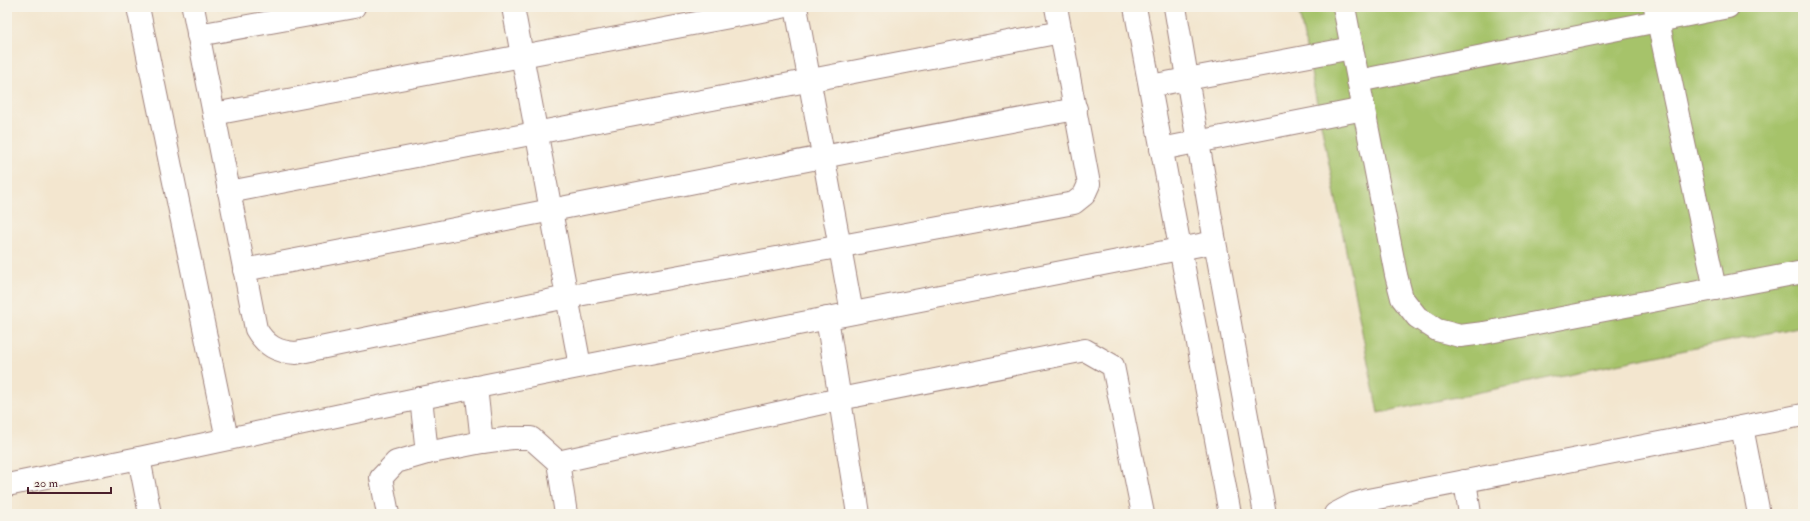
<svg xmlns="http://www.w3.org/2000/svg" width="1810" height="521" font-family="'IM FELL Double Pica',serif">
	<rect width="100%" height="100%" fill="#f7f3e8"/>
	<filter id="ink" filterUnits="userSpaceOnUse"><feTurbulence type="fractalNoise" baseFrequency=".025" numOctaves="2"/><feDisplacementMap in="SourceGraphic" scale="8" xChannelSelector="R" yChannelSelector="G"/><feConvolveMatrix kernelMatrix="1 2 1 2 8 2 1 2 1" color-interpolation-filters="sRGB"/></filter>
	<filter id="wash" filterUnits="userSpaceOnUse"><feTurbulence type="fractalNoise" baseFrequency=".012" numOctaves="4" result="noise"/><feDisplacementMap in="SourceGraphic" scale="16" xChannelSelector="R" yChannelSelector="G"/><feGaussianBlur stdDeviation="0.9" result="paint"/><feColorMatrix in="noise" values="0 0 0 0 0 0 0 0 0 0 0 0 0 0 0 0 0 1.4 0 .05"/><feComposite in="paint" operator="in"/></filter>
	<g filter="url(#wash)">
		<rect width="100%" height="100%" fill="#f3e6cf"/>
		<!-- garden -->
		<polygon fill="#a6c36a" stroke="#78714a" points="1298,7 1803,7 1803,326 1378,413"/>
	</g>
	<g filter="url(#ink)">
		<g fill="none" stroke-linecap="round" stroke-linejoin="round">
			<defs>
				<g id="minor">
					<polyline points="138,7 227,439"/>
					<path d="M193 7 256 329C266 346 277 352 296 353L567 297 1074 203 1084 195 1089 184 1056 7"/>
					<polyline points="513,7 580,366"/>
					<polyline points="796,7 852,313"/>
					<polyline points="1135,7 1230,514"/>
					<polyline points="1175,7 1215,242 1265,514"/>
					<polyline points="1344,7 1396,275 1402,298 1417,317 1437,330 1460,336 1484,333 1803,272"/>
					<polyline points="1655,7 1715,289"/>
					<polyline points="198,35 354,7"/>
					<polyline points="1358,81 1728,7"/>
					<polyline points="1150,86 1352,48"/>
					<polyline points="214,114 782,7"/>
					<polyline points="1161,149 1364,109"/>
					<path d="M229 192C506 140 783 84 1061 32"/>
					<path d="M244 270C521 217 798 160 1076 109"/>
					<polyline points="827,318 858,514"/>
					<polyline points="476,387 482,442 512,438 531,438 558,462 566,514"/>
					<polyline points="421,398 427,453"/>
					<polyline points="1742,427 1759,514"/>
					<polyline points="139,458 150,514"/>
					<polyline points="558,462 840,399 1085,350 1113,366 1143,514"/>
					<polyline points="1465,481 1470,514"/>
					<polyline points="7,485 139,458 421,398 1215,242"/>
					<polyline points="388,514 381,478 396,462 427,453 482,442"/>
					<polyline points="1335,514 1354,504 1368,500 1803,415"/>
				</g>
			</defs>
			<!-- minor casing -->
			<use href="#minor" stroke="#9e827d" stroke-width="24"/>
			<!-- minor -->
			<use href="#minor" stroke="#fff" stroke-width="22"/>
		</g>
	</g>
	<!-- margin -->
	<rect width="1810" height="521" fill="none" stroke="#f7f3e8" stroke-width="24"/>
	<!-- scale -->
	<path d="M28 487v6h83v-6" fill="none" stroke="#4a1f2b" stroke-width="2"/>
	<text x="34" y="487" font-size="12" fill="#4a1f2b" stroke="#f7f3e8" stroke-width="3" paint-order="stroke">20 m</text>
</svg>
